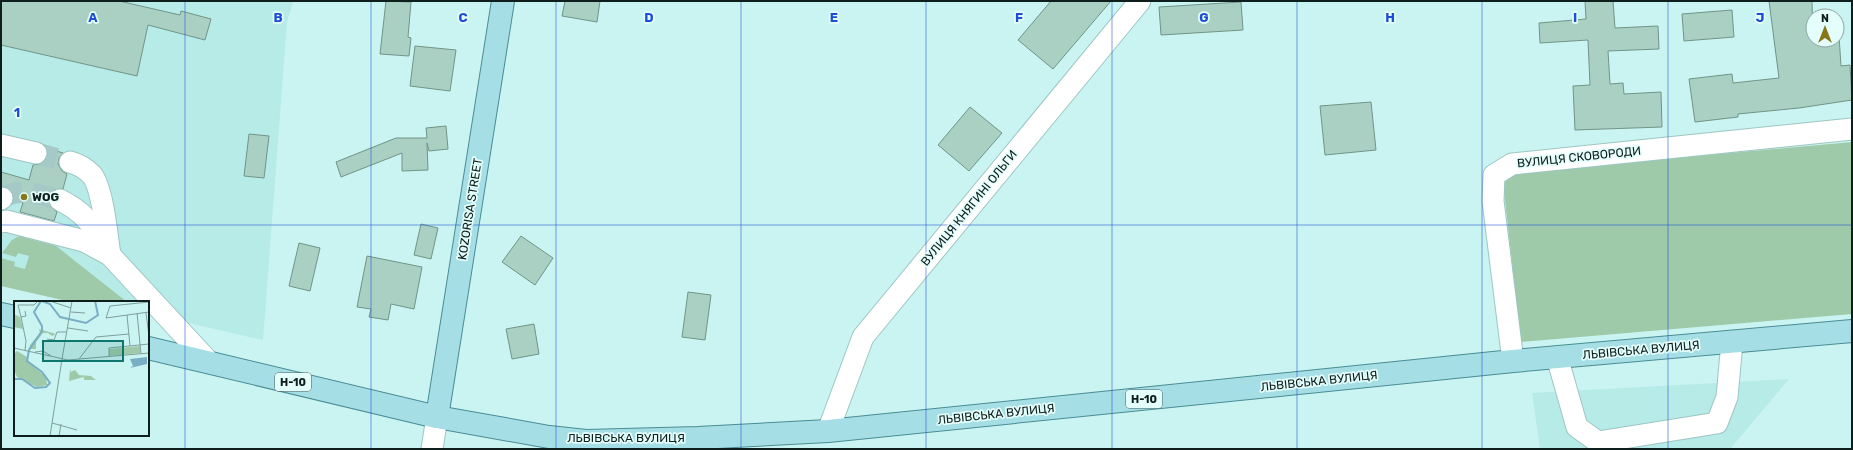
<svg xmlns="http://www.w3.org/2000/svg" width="1853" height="450" font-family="Rubik,sans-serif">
	<rect width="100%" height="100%" fill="#caf4f1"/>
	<!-- built -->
	<g fill="#b7ebe7">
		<polygon points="1,1 293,1 287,22 263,340 148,314 148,302 93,302 1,281"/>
		<polygon points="1789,379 1730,449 1540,449 1532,393"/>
	</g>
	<!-- green -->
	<g fill="#9ecaaa">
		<polygon points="1852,142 1852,314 1521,342 1503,183 1517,172"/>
		<polygon points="19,236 56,246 127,302 71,302 1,286 1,258 15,262 14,266 25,269 29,256 18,253 16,257 2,253 12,240"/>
	</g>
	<!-- building -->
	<g fill="#aad0c3" stroke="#719488">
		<polygon points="1,1 119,1 180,15 181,11 211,19 205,40 148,25 137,76 1,45"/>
		<polygon points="386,1 411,2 408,37 411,38 409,56 380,54"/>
		<polygon points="565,1 600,1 597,22 562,16"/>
		<polygon points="1051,1 1111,1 1053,69 1018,40"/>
		<polygon points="1585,1 1613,1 1615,28 1658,26 1659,49 1608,51 1610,84 1623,83 1624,94 1661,92 1662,127 1575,130 1573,86 1590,85 1588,40 1540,43 1539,23 1586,19"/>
		<polygon points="1769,1 1812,1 1813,40 1837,40 1838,21 1841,66 1850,65 1852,100 1799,108 1738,114 1738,117 1695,122 1689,79 1732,74 1733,83 1779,78"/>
		<polygon points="1241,2 1243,30 1161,35 1159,7"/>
		<polygon points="1732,10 1734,37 1684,41 1682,14"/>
		<polygon points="415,46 456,50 450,91 410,86"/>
		<polygon points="1371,102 1376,150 1325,155 1320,106"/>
		<polygon points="970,107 1002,133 969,171 938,145"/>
		<polygon points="446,126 448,149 429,151 427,143 428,170 402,171 402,153 341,177 336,162 396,138 427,138 426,128"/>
		<polygon points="249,134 269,136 264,178 244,176"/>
		<polygon points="47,148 63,153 59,158 58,164 62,171 67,174 63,189 54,190 49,195 48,201 50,206 57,212 54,221 20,212 23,203 14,201 14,195 11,190 5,187 1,186 1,172 29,180 33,165 40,164 45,161 48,155"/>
		<polygon points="421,224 438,228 431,259 414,255"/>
		<polygon points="521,236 553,258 535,285 502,262"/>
		<polygon points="299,243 320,248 310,291 289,286"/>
		<polygon points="367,256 422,267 414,309 391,304 388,320 369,317 371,309 357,307"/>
		<polygon points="688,292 711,295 705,340 682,337"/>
		<polygon points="534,324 539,354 512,359 506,329"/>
	</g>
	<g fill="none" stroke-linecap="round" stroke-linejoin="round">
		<!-- minor-tunnel -->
		<g stroke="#a4c9c7" stroke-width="21" stroke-dasharray="21 10" stroke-linecap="butt">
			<polyline points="36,153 70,162"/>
			<path d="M2 198C20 187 40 195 60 200"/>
		</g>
		<defs>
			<g id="minor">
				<polyline points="1,145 36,153"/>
				<path d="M70 162C78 164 86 169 92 175 103 189 107 236 110 255"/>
				<polyline points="1,199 2,198"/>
				<path d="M60 200C84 212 91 223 105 245"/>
				<polyline points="1,222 6,221 84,241 110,255 209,362"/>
				<polyline points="1557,357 1577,427 1598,442 1717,423 1727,397 1732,342"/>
				<polyline points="1513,361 1493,201 1494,175 1512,164 1852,129"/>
				<polyline points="828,431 863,337 1140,1"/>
				<polyline points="432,449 437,417"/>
			</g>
			<g id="major">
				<polyline points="1,314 15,317"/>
				<polyline points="148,348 437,417 549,437 586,441 698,438 828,431 1513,361 1852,331"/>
				<polyline points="437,417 503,1"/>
			</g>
		</defs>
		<!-- minor casing -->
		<use href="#minor" stroke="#9dc6c2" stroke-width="23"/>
		<!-- major casing -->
		<use href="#major" stroke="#4a8c95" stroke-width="24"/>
		<!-- minor -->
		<use href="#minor" stroke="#fff" stroke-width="21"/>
		<!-- major -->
		<use href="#major" stroke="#a6dee6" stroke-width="22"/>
	</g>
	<!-- grid -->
	<path fill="none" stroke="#1d4ed8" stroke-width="1" stroke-opacity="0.55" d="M185 1V449M371 1V449M556 1V449M741 1V449M926 1V449M1112 1V449M1297 1V449M1482 1V449M1668 1V449M1 225H1852"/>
	<!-- markers -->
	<circle fill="#87771b" stroke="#e4fefb" stroke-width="1.5" cx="24" cy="197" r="4"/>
	<g text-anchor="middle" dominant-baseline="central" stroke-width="3.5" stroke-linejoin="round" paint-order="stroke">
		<!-- shield labels -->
		<g fill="#e4fefb" stroke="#4e6160" stroke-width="1">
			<rect x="275" y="373" width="36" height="18" rx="3"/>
			<rect x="1126" y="390" width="36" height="18" rx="3"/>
		</g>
		<g font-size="11" font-weight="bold" fill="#0e1e1d">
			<text x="293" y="382">Н-10</text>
			<text x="1144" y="399">Н-10</text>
		</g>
		<!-- street labels -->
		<g font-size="12" fill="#0e1e1d" stroke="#e4fefb">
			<text transform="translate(1579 157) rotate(-6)">ВУЛИЦЯ СКОВОРОДИ</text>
			<text transform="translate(969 208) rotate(-51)">ВУЛИЦЯ КНЯГИНІ ОЛЬГИ</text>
			<text transform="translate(470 209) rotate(-81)">KOZORISA STREET</text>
			<text transform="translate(1641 350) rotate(-5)">ЛЬВІВСЬКА ВУЛИЦЯ</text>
			<text transform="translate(1319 381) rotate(-6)">ЛЬВІВСЬКА ВУЛИЦЯ</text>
			<text transform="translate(996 414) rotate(-6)">ЛЬВІВСЬКА ВУЛИЦЯ</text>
			<text x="626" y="438">ЛЬВІВСЬКА ВУЛИЦЯ</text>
		</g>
		<!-- poi labels -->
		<g font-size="12" font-weight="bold" fill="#0e1e1d" stroke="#e4fefb" text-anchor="start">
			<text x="32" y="197">WOG</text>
		</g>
	</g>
	<!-- overview -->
	<g transform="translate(14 301)">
		<rect width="135" height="135" fill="#caf4f1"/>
		<path d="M0 13 6 16 9 28 0 26ZM25 28 42 33 38 35 34 32H29L22 41V48H15L16 44 26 32ZM126 45V52L95 55V48ZM3 50 13 56 15 62 32 76 33 84 23 86 3 76 0 69V53ZM56 68 57 71 61 69 65 74 77 75 82 79H70V76L55 80Z" fill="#9ecaaa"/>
		<path d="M133 56V63L116 67 119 65 116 58Z" fill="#79aec5"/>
		<path fill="none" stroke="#79aec5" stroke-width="2" d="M28 0 36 3 46 16 72 22 84 14 81 0M0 78H8L21 87 32 86 36 82 28 71 13 60 15 49 28 30V25L20 11 27 0"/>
		<path fill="none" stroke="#7f9e9c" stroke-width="1" d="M36 0 57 7M135 1 96 5 92 17 135 11M57 11 71 12M123 12 127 53M132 12 135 35M113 14 116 45M7 16 4 4H20L24 0M54 27 74 30M33 38 40 39 43 31H52M0 47 54 59 135 52M11 49 12 40 7 16 12 15 11 10M21 51 29 50 37 55M95 56V47L135 43M48 58 58 0M65 58 82 36 115 33M38 122 63 129M36 135 48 58M45 135 47 123"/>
		<path fill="#0f766e" fill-opacity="0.15" stroke="#0f766e" stroke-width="2" d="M29 40H109V60H29Z"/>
		<rect width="135" height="135" fill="none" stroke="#0e1e1d" stroke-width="2"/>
	</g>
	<g font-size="13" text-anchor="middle" font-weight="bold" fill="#1d4ed8" stroke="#e4fefb" stroke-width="3.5" stroke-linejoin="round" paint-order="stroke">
		<text x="93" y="22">A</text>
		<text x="278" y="22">B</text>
		<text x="463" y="22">C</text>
		<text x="649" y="22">D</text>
		<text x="834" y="22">E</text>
		<text x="1019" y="22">F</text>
		<text x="1204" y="22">G</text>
		<text x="1390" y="22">H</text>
		<text x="1575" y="22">I</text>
		<text x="1760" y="22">J</text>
		<text x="17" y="117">1</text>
	</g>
	<!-- border -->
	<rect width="1853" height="450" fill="none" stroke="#0e1e1d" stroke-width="4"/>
	<!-- north arrow -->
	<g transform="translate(1825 28)"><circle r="19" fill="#e4fefb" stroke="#8ea4a2"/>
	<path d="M0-3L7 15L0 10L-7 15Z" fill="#87771b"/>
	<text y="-6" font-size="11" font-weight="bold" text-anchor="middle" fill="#0e1e1d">N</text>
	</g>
</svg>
